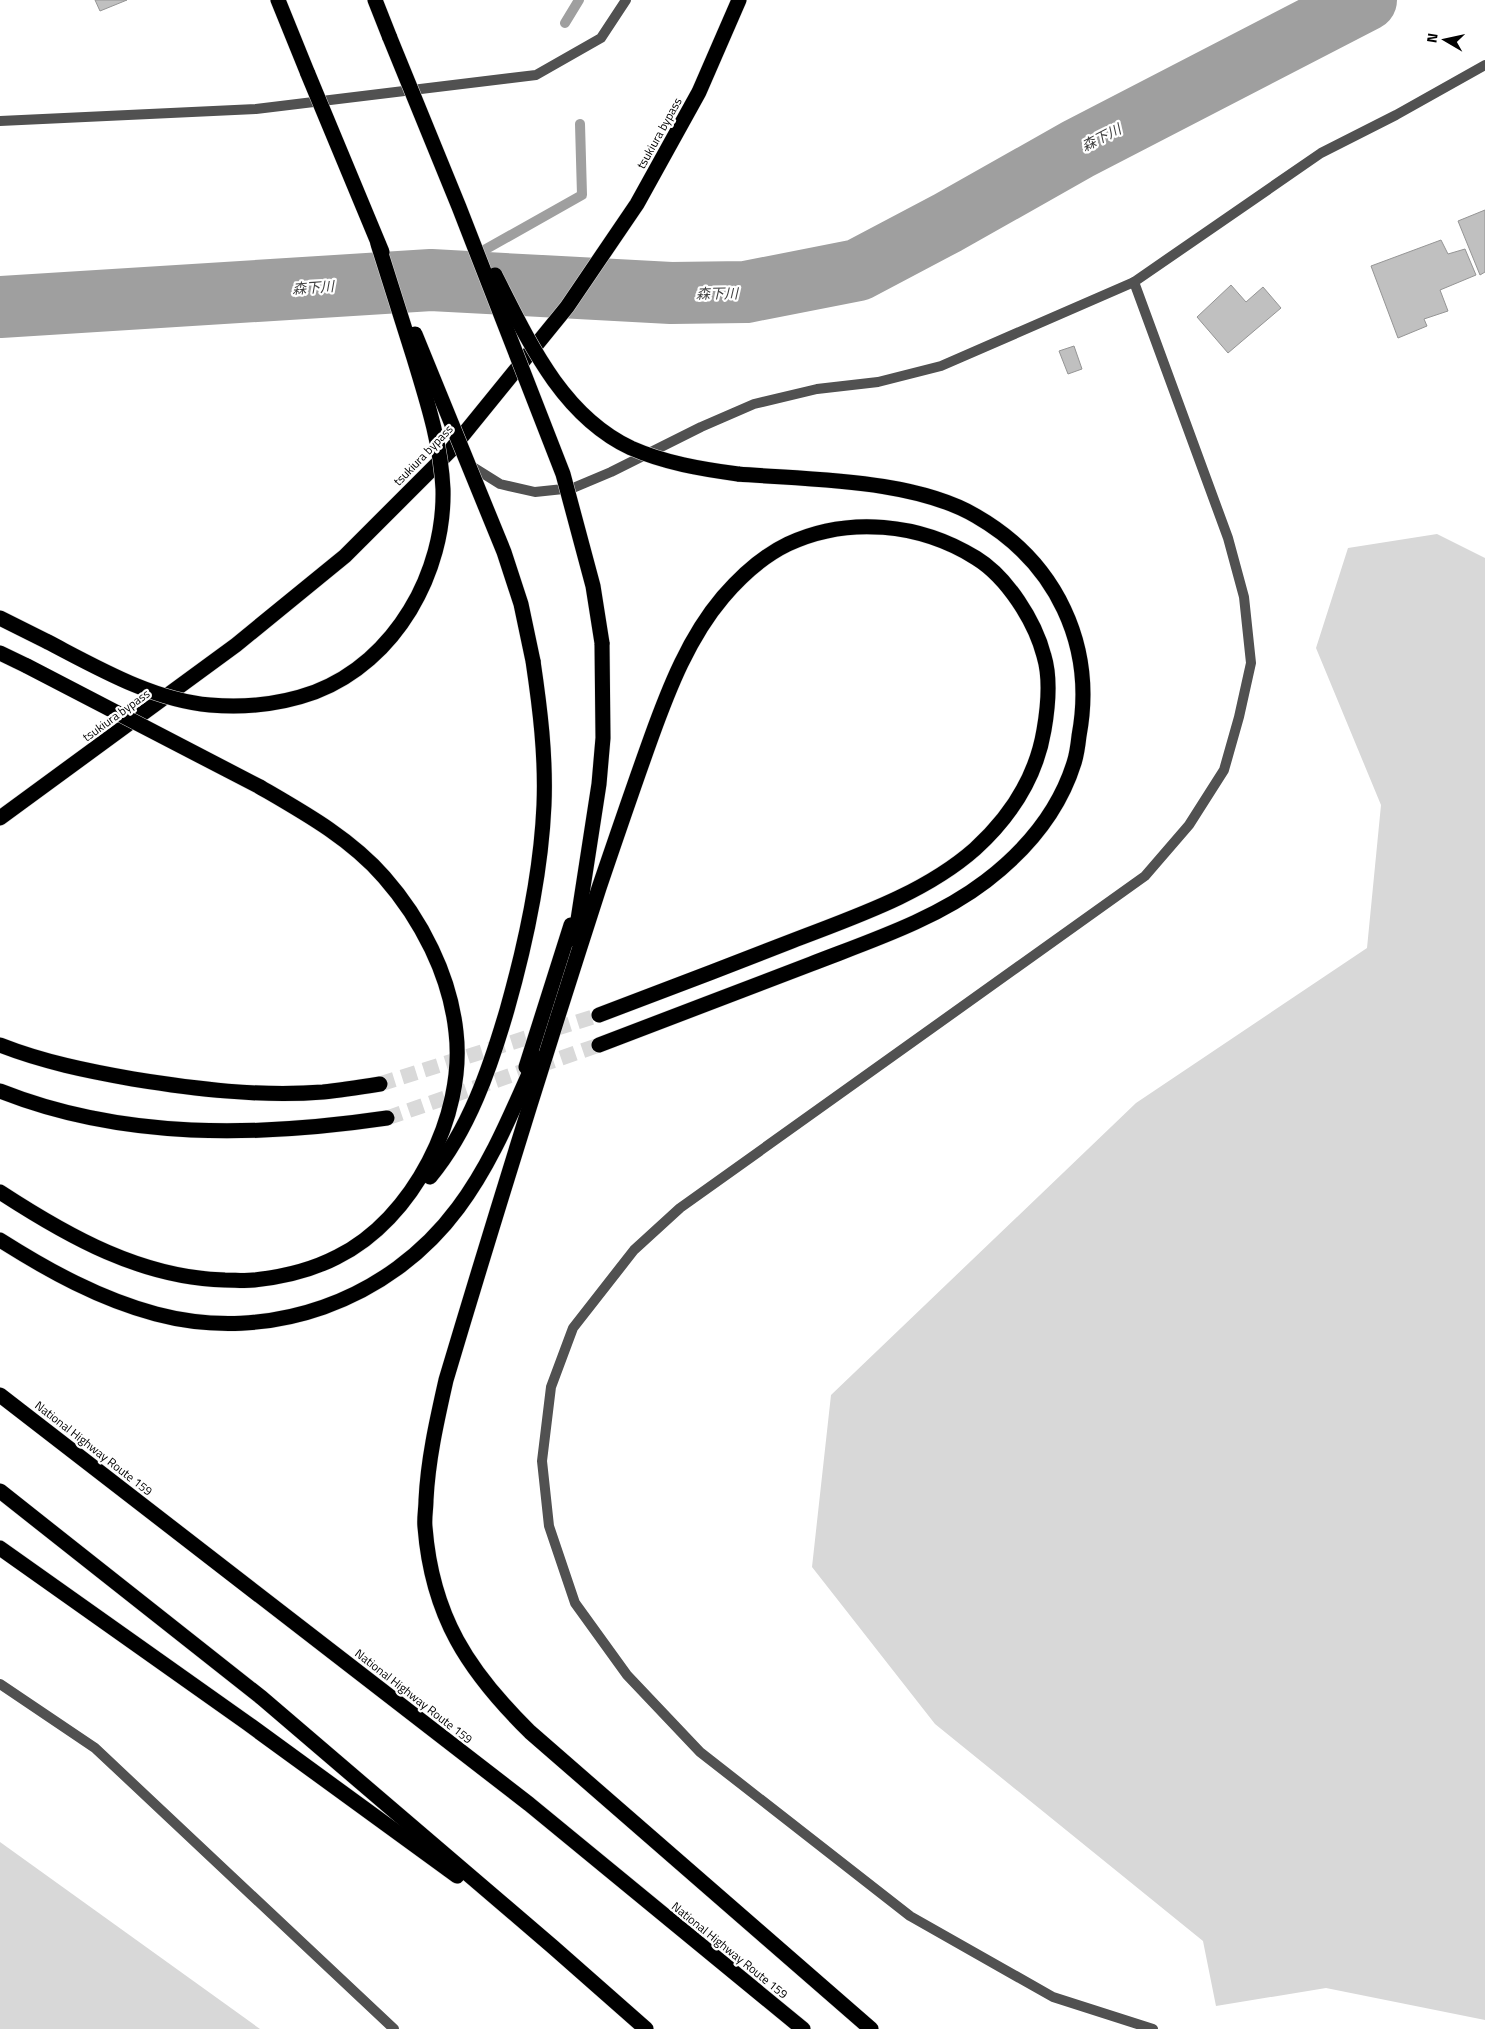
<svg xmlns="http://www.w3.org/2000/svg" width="1485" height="2029" font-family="'Titillium Web','Noto Sans JP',sans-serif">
	<rect width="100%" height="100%" fill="#fff"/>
	<!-- green -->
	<g fill="#d8d8d8">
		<polygon points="1437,534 1485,558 1485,2020 1326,1988 1216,2006 1203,1941 935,1724 812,1567 831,1395 1136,1103 1367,948 1381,805 1316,648 1348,548"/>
		<polygon points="0,1842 260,2029 0,2029"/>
	</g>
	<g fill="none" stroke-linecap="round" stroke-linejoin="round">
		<!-- stream -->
		<g stroke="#9f9f9f" stroke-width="10">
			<polyline points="565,23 579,0"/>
			<polyline points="431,280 582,195 580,124"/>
		</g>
		<!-- river -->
		<polyline stroke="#9f9f9f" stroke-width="62" points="0,307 431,280 671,293 746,292 858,270 947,223 1078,149 1366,0"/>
	</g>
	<!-- building -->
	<g fill="#c0c0c0" stroke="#959595">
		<polygon points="95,0 127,0 100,11"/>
		<polygon points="1485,210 1485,272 1480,275 1458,221"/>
		<polygon points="1441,240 1448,254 1465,249 1476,275 1440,290 1448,311 1424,319 1427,326 1398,338 1371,266"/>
		<polygon points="1231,285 1246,302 1263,287 1281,308 1228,353 1197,317"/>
		<polygon points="1074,346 1082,369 1068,374 1059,351"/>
	</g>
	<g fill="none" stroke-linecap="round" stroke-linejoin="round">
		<!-- highway-tunnel -->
		<g stroke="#d9d9d9" stroke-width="15" stroke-dasharray="15 8" stroke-linecap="butt">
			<polyline points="380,1084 599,1015"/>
			<polyline points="387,1118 599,1045"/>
		</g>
		<defs>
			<g id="highway">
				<polyline points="278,0 308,74"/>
				<polyline points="375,0 390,38"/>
				<polyline points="0,618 48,642"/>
				<polyline points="0,653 27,666"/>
				<polyline points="0,818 236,645 345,556 450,451 567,307 637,204 699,92 739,0"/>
				<polyline points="575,939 599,784 603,738 602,643"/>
				<path d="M599 1015C663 991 728 966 792 941 854 917 924 894 975 849 1010 817 1036 778 1044 730 1048 707 1051 679 1044 656 1035 621 1007 577 976 558 920 523 848 516 788 544 763 556 741 576 723 597 689 637 669 688 651 738 633 788 616 838 599 888 546 1052 495 1216 446 1380 437 1420 428 1459 426 1500 426 1509 424 1518 425 1527 432 1616 468 1671 530 1732L871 2029"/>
				<path d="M0 1045C43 1062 88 1071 133 1079 195 1089 260 1097 323 1092 342 1090 361 1087 380 1084"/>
				<path d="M599 1045C670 1018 740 991 811 964 870 941 935 920 986 881 1025 851 1059 811 1074 763 1077 754 1078 745 1079 736 1096 645 1056 562 976 516 913 479 811 480 738 474"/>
				<polyline points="526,1067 571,925"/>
				<path d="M0 1091C123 1140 258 1137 387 1118"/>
				<path d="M430 1177C469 1130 490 1068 507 1010 526 943 541 874 544 805 546 756 540 708 533 661"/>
				<path d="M0 1192C69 1237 142 1278 225 1280 235 1280 245 1281 254 1280 283 1277 312 1270 337 1257 413 1220 466 1115 456 1032 450 975 421 919 384 877 350 838 303 812 260 787"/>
				<path d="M0 1240C49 1271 100 1299 156 1314 269 1344 389 1301 458 1208 492 1163 513 1109 536 1058"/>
				<polyline points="0,1395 529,1804 803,2029"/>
				<polyline points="0,1491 262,1698 553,1947 646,2029"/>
				<polyline points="0,1548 247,1723 457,1876"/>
			</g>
		</defs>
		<!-- highway casing -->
		<use href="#highway" stroke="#dbdbdb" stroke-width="16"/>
		<!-- street -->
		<g stroke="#515151" stroke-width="10">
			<polyline points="0,121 256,109 536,75 601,38 626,0"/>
			<polyline points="1134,282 1228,538 1244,597 1251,663 1239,717 1224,770 1189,825 1145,876 680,1208 634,1250 573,1328 551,1387 542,1461 549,1526 575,1603 627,1675 700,1752 910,1916 1053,1997 1153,2029"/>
			<polyline points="468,464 500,484 535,492 573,488 611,472 701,427 754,404 817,389 878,382 941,366 1134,282 1321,153 1396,115 1485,65"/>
			<polyline points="0,1684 95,1748 394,2029"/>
		</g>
		<!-- highway -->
		<use href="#highway" stroke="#000" stroke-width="15"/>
		<defs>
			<g id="highway-bridge">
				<polyline points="390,38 459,207 563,474 593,586 602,643"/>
				<polyline points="308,74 382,252"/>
				<path d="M495 275C528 340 561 415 631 448 665 463 701 469 738 474"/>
				<polyline points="415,334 504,552 521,604 533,661"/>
				<path d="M48 642C98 668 153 700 210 705 245 708 282 704 315 692 396 661 445 572 443 489 441 444 427 401 414 358 402 320 390 282 378 244"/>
				<polyline points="27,666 260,787"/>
			</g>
		</defs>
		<!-- highway-bridge casing -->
		<use href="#highway-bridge" stroke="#dbdbdb" stroke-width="16" stroke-linecap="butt"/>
		<!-- highway-bridge -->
		<use href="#highway-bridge" stroke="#000" stroke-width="15"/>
	</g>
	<g text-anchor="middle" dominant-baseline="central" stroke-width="4.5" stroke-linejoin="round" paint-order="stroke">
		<!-- street labels -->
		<g font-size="12" fill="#000" stroke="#fff">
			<text transform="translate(659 133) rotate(-61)">tsukiura bypass</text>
			<text transform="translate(423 455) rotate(-46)">tsukiura bypass</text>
			<text transform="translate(116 715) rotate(-36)">tsukiura bypass</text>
			<text transform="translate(94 1448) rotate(38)">National Highway Route 159</text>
			<text transform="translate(414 1696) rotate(38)">National Highway Route 159</text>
			<text transform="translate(730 1950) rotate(39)">National Highway Route 159</text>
		</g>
		<!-- water labels -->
		<g font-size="14" font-style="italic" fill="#404040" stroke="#fff">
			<text transform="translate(1101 137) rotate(-27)">森下川</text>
			<text transform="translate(313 287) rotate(-4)">森下川</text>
			<text transform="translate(717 293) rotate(-1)">森下川</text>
		</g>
	</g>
	<!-- north arrow -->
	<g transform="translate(1445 40) rotate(279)" stroke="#ffffff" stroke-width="4" paint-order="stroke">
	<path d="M0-4L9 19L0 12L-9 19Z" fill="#000000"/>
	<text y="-8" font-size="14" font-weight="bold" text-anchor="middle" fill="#000000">N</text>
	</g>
</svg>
